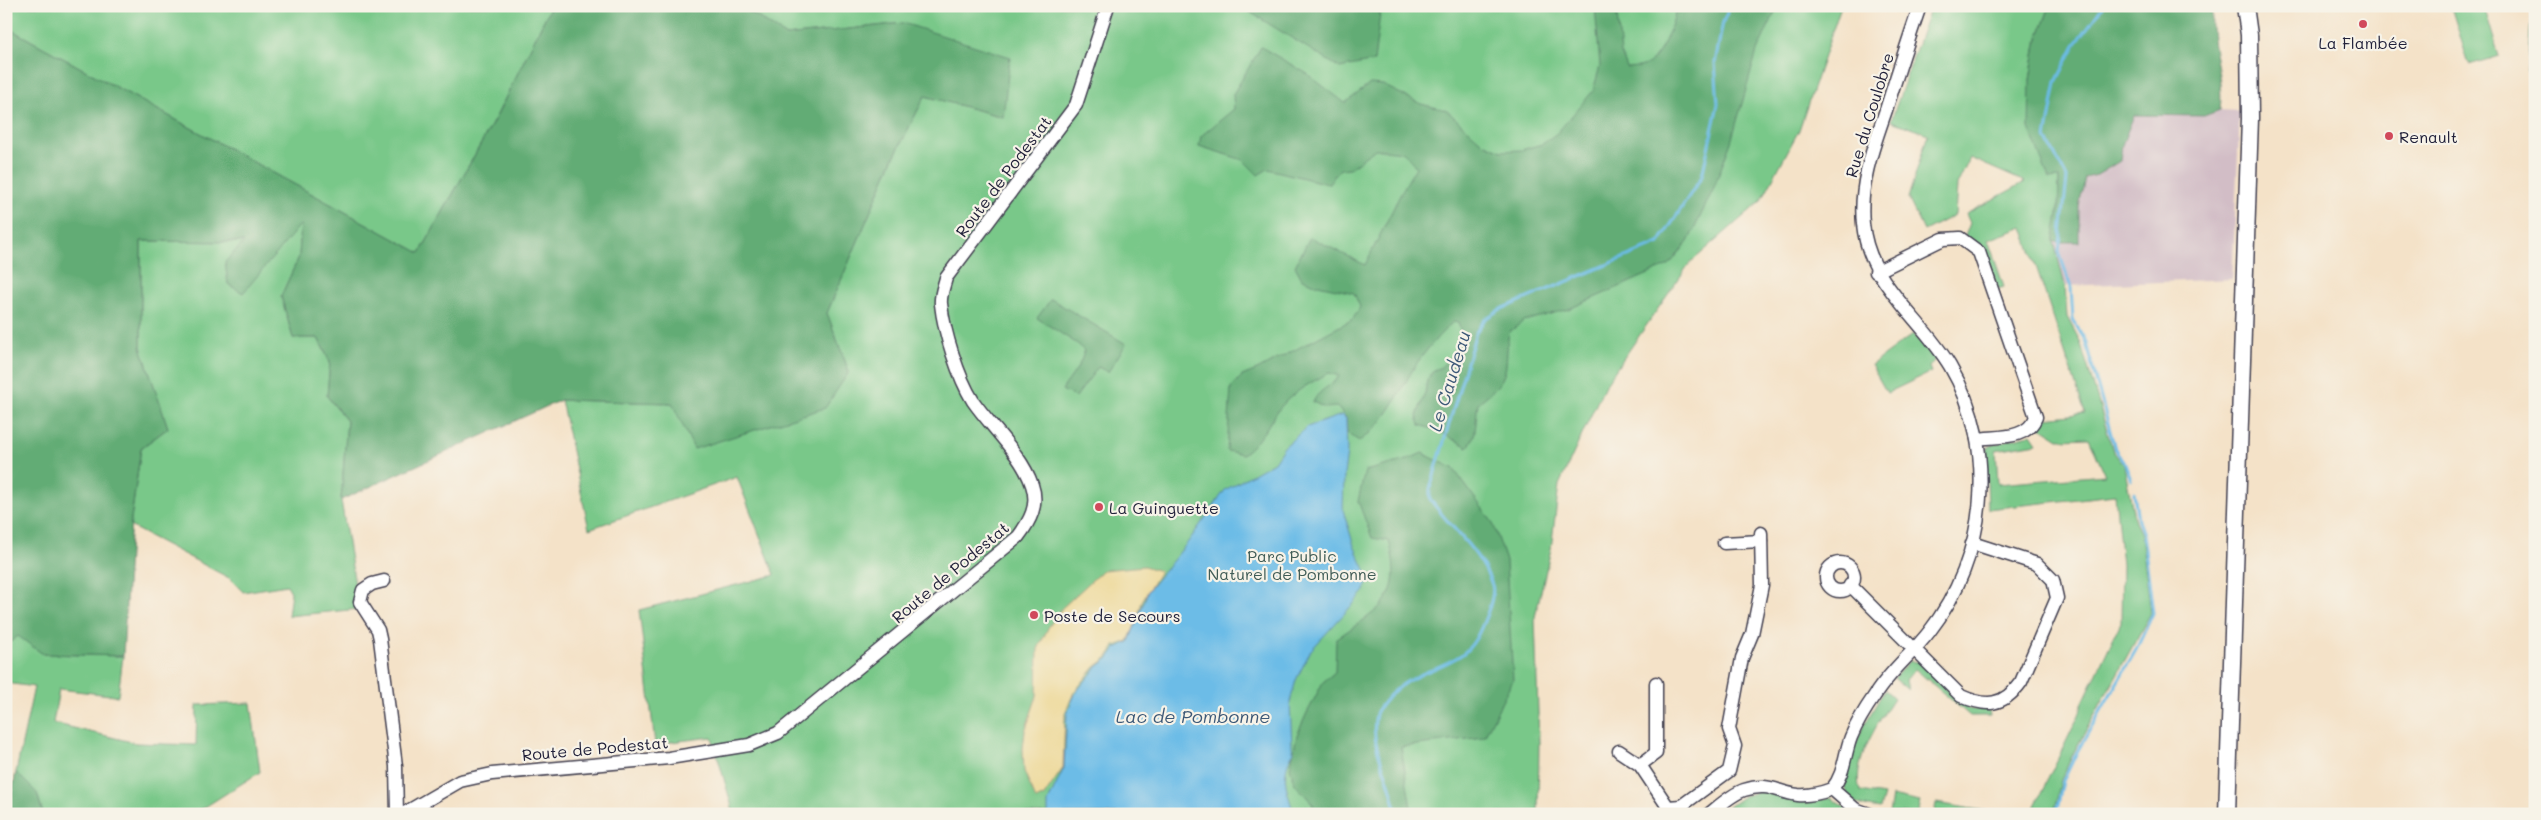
<svg xmlns="http://www.w3.org/2000/svg" width="2541" height="820" font-family="Mali,sans-serif">
	<rect width="100%" height="100%" fill="#f7f3e8"/>
	<filter id="ink" filterUnits="userSpaceOnUse"><feTurbulence type="fractalNoise" baseFrequency=".02" numOctaves="2"/><feDisplacementMap in="SourceGraphic" scale="10" xChannelSelector="R" yChannelSelector="G"/><feConvolveMatrix kernelMatrix="1 2 1 2 8 2 1 2 1" color-interpolation-filters="sRGB"/></filter>
	<filter id="wash" filterUnits="userSpaceOnUse"><feTurbulence type="fractalNoise" baseFrequency=".0096" numOctaves="4" result="noise"/><feDisplacementMap in="SourceGraphic" scale="20" xChannelSelector="R" yChannelSelector="G"/><feGaussianBlur stdDeviation="1.12" result="paint"/><feColorMatrix in="noise" values="0 0 0 0 0 0 0 0 0 0 0 0 0 0 0 0 0 1.4 0 .05"/><feComposite in="paint" operator="in"/></filter>
	<g filter="url(#wash)">
		<rect width="100%" height="100%" fill="#f4e2c8"/>
		<!-- industrial -->
		<polygon fill="#d2bdc6" points="2220,110 2240,111 2232,279 2065,286 2054,242 2079,241 2079,206 2085,178 2097,175 2120,161 2122,145 2134,115 2204,116"/>
		<!-- green -->
		<g fill="#79c889" stroke="#4e7562">
			<polygon points="6,6 551,6 497,115 420,253 6,27"/>
			<polygon points="741,6 1841,6 1799,130 1761,201 1689,264 1605,385 1559,485 1551,549 1535,617 1539,743 1538,814 734,814 712,737 655,744 639,610 775,575 737,477 589,529 561,400 672,403 849,372 827,313 893,159 925,96 1003,117 903,23 786,36"/>
			<path d="M1931 6H2050L2036 44 2030 80 2059 178 2058 214 2054 242 2065 286 2067 317 2080 341 2113 451 2124 465 2135 522 2141 534 2151 613 2074 752 2061 780 2054 814H2031L2079 715 2082 704 2121 622 2122 565 2115 495 1988 509 1986 449C1998 440 2016 440 2031 434L2037 443 1996 450 1998 484 2105 475 2089 438 2059 439 2037 425 2040 419 2085 413 2023 227 1988 240 2004 287 1998 289 1984 249 1965 236 1970 223 1966 214 2025 182 1970 158 1957 185 1955 215 1924 231 1908 198 1928 134 1891 121Z"/>
			<polygon points="2484,6 2499,56 2469,65 2451,7"/>
			<polygon points="2532,6 2535,6 2535,72 2527,71"/>
			<polygon points="301,223 299,257 281,296 293,338 318,338 330,362 327,396 347,421 341,500 359,609 288,616 291,592 287,585 243,592 229,578 130,526 141,448 168,428 141,347 141,241 245,242"/>
			<polygon points="1913,334 1936,358 1929,367 1931,372 1887,393 1871,365"/>
			<polygon points="18,635 43,654 123,656 118,696 59,689 53,723 136,743 196,745 197,705 251,703 260,772 194,814 43,814 37,793 16,772 34,687 6,683 6,646"/>
			<polygon points="1909,661 1919,662 1968,708 1989,710 1990,716 1970,716 1915,669 1906,680 1908,690 1894,678"/>
			<path d="M1885 690 1894 698C1879 721 1851 763 1860 791L1884 795 1880 809C1867 807 1850 805 1845 789 1839 766 1872 710 1885 690Z"/>
			<polygon points="1760,791 1809,802 1831,798 1854,814 1789,814 1763,810 1751,810 1746,814 1718,814 1742,797"/>
			<polygon points="1892,796 1920,802 1917,814 1889,813"/>
			<polygon points="1936,803 1992,812 1992,814 1934,814"/>
		</g>
		<!-- forest -->
		<g fill="#62ac75" stroke="#426758">
			<polygon points="551,6 741,6 786,36 903,23 1010,57 1003,117 925,96 893,159 827,313 849,372 825,408 694,449 672,403 561,400 341,500 347,421 327,396 330,362 318,338 293,338 281,296 299,257 301,224 243,293 228,284 225,262 244,242 141,241 141,347 168,428 141,448 131,519 123,656 43,654 18,636 6,646 6,27 420,253 497,115"/>
			<polygon points="1240,6 1381,6 1374,61 1340,68"/>
			<path d="M1595 6H1616L1621 53 1627 68C1632 67 1638 68 1643 66 1661 61 1673 23 1677 6H1778L1757 51 1731 142 1713 190 1688 242 1669 265 1569 309 1524 321 1509 332C1503 373 1514 375 1478 403 1475 419 1478 435 1468 447L1438 431 1420 425 1417 416 1425 393 1427 380 1434 370 1441 367 1458 349 1462 335 1458 323 1453 322C1439 335 1428 348 1417 363 1399 391 1388 423 1359 441L1347 433 1346 418 1337 407 1325 408 1313 402C1319 389 1331 387 1339 376L1329 373C1310 383 1289 394 1277 412 1266 428 1259 442 1243 454L1227 451 1231 387 1242 376 1257 370 1353 319 1360 307 1354 293 1318 285 1302 279 1295 266 1310 237 1365 265 1403 189 1416 167 1404 152 1375 149 1350 168 1340 169 1328 184 1268 169 1258 175 1243 160 1199 146 1201 136 1234 109 1233 94 1261 47 1306 73 1345 103 1370 84 1383 85 1421 104 1446 110 1483 143 1502 151 1521 150 1542 144 1557 133 1593 91 1600 66Z"/>
			<path d="M2050 6H2213C2207 41 2225 76 2220 110L2204 116 2134 115 2122 145 2120 161 2097 175 2085 178 2079 206V242H2053L2058 214 2059 178 2049 179 2029 128 2030 80 2036 44Z"/>
			<path d="M1051 299 1126 344 1108 372 1098 367 1076 397 1062 390C1070 377 1081 367 1084 351L1079 345 1037 318Z"/>
			<path d="M1422 453 1453 468 1493 523 1506 561 1513 680 1484 737 1401 747 1412 814H1318L1313 811V804L1295 784 1290 768 1297 735 1306 715 1323 682 1335 672 1336 639C1380 608 1405 600 1389 541L1372 538 1358 501 1365 471 1407 460Z"/>
			<polygon points="16,772 37,793 43,814 6,814 6,796 11,797"/>
		</g>
		<!-- sand -->
		<polygon fill="#eeda9e" stroke="#887e6c" points="1144,566 1160,571 1142,601 1137,621 1128,641 1115,646 1108,657 1095,667 1074,692 1065,713 1063,768 1044,796 1036,800 1024,771 1023,749 1025,731 1037,696 1038,649 1048,628 1062,608 1103,570"/>
		<!-- water -->
		<path fill="#6cbce7" stroke="#476f91" d="M1342 415 1346 418 1347 452 1344 475 1343 510 1354 546 1368 576 1365 591 1311 650 1296 680 1290 702 1292 747 1294 752C1279 774 1287 790 1294 814H1048V802L1064 768 1067 713 1076 692 1097 667 1109 658 1116 648 1129 642 1148 591 1188 542 1225 490 1274 462 1284 447 1307 427Z"/>
		<g fill="none" stroke-linecap="round" stroke-linejoin="round">
			<!-- stream -->
			<g stroke="#6cbce7" stroke-width="3">
				<polyline points="2103,6 2075,45 2056,82 2046,138 2067,178 2059,252 2071,287 2073,320 2085,340 2115,449 2125,463 2131,480"/>
				<path d="M1396 814C1394 780 1368 749 1376 714 1377 710 1381 706 1384 702 1404 675 1435 672 1461 655 1475 645 1481 629 1487 614 1490 606 1495 593 1492 585 1480 550 1450 528 1430 499V489L1476 332 1485 319 1499 310 1659 243 1702 176 1718 104 1715 63 1723 22 1730 6"/>
				<polyline points="2056,814 2063,781 2077,752 2136,650 2153,613 2143,534 2138,521 2134,493"/>
			</g>
		</g>
	</g>
	<g filter="url(#ink)">
		<g fill="none" stroke-linecap="round" stroke-linejoin="round">
			<defs>
				<g id="minor">
					<path d="M1876 272 1943 239 1960 238 1979 252 2036 417C2027 440 1999 436 1977 439"/>
					<polyline points="1724,543 1761,541"/>
					<circle cx="1840" cy="577" r="14"/>
					<polyline points="384,581 372,584 363,590 360,602 378,630 380,639 396,766 397,814"/>
					<path d="M1850 585 1961 696C1986 707 2003 707 2021 682L2057 598 2053 580 2037 564 1972 543"/>
					<polyline points="1656,683 1656,753 1640,765 1668,807 1681,806 1686,814"/>
					<polyline points="1619,751 1640,765"/>
					<path d="M1832 789C1845 773 1844 755 1851 737 1857 722 1866 708 1875 695 1890 671 1912 654 1929 632 1987 558 1999 449 1950 366 1921 317 1869 285 1863 224 1859 184 1873 148 1886 110 1897 75 1908 41 1920 6"/>
					<polyline points="1832,789 1855,809 1869,814"/>
					<polyline points="1681,806 1729,771 1735,746 1729,729 1742,658 1752,634 1762,585 1761,533"/>
					<path d="M403 814 460 781 492 774 669 758 749 745 778 733 1018 537C1030 521 1039 505 1032 485 1022 455 991 427 973 401 958 377 944 332 941 304 940 295 944 286 946 278L1076 105 1108 6"/>
					<path d="M1709 814C1719 806 1732 794 1744 790 1769 782 1776 792 1798 795 1810 796 1821 793 1832 789"/>
				</g>
				<polyline id="major" points="2227,814 2250,118 2249,35 2245,6"/>
			</defs>
			<!-- minor casing -->
			<use href="#minor" stroke="#423f50" stroke-width="15"/>
			<!-- major casing -->
			<use href="#major" stroke="#423f50" stroke-width="19"/>
			<!-- minor -->
			<use href="#minor" stroke="#fff" stroke-width="12"/>
			<!-- major -->
			<use href="#major" stroke="#fff" stroke-width="16"/>
		</g>
	</g>
	<!-- markers -->
	<g fill="#d1495b" stroke="#f7f3e8" stroke-width="2">
		<circle cx="2363" cy="24" r="5"/>
		<circle cx="2389" cy="136" r="5"/>
		<circle cx="1099" cy="507" r="5"/>
		<circle cx="1034" cy="615" r="5"/>
	</g>
	<g text-anchor="middle" dominant-baseline="central" stroke-width="4.5" stroke-linejoin="round" paint-order="stroke">
		<!-- poi labels -->
		<g font-size="16" fill="#22223b" stroke="#f7f3e8" text-anchor="start">
			<text x="2363" y="42" text-anchor="middle">La Flambée</text>
			<text x="2399" y="136">Renault</text>
			<text x="1109" y="507">La Guinguette</text>
			<text x="1044" y="615">Poste de Secours</text>
		</g>
		<!-- street labels -->
		<g font-size="16" fill="#22223b" stroke="#f7f3e8">
			<text transform="translate(1869 115) rotate(-73)">Rue du Coulobre</text>
			<text transform="translate(1003 176) rotate(-53)">Route de Podestat</text>
			<text transform="translate(950 572) rotate(-40)">Route de Podestat</text>
			<text transform="translate(595 748) rotate(-5)">Route de Podestat</text>
		</g>
		<!-- park labels -->
		<g font-size="16" fill="#405c56" stroke="#f7f3e8">
			<text x="1292" y="555">Parc Public<tspan x="1292" dy="18">Naturel de Pombonne</tspan></text>
		</g>
		<!-- water labels -->
		<g font-size="18" font-style="italic" fill="#3c5877" stroke="#f7f3e8">
			<text transform="translate(1449 381) rotate(-73)">Le Caudeau</text>
			<text x="1193" y="716">Lac de Pombonne</text>
		</g>
	</g>
	<!-- margin -->
	<rect width="2541" height="820" fill="none" stroke="#f7f3e8" stroke-width="25"/>
</svg>
